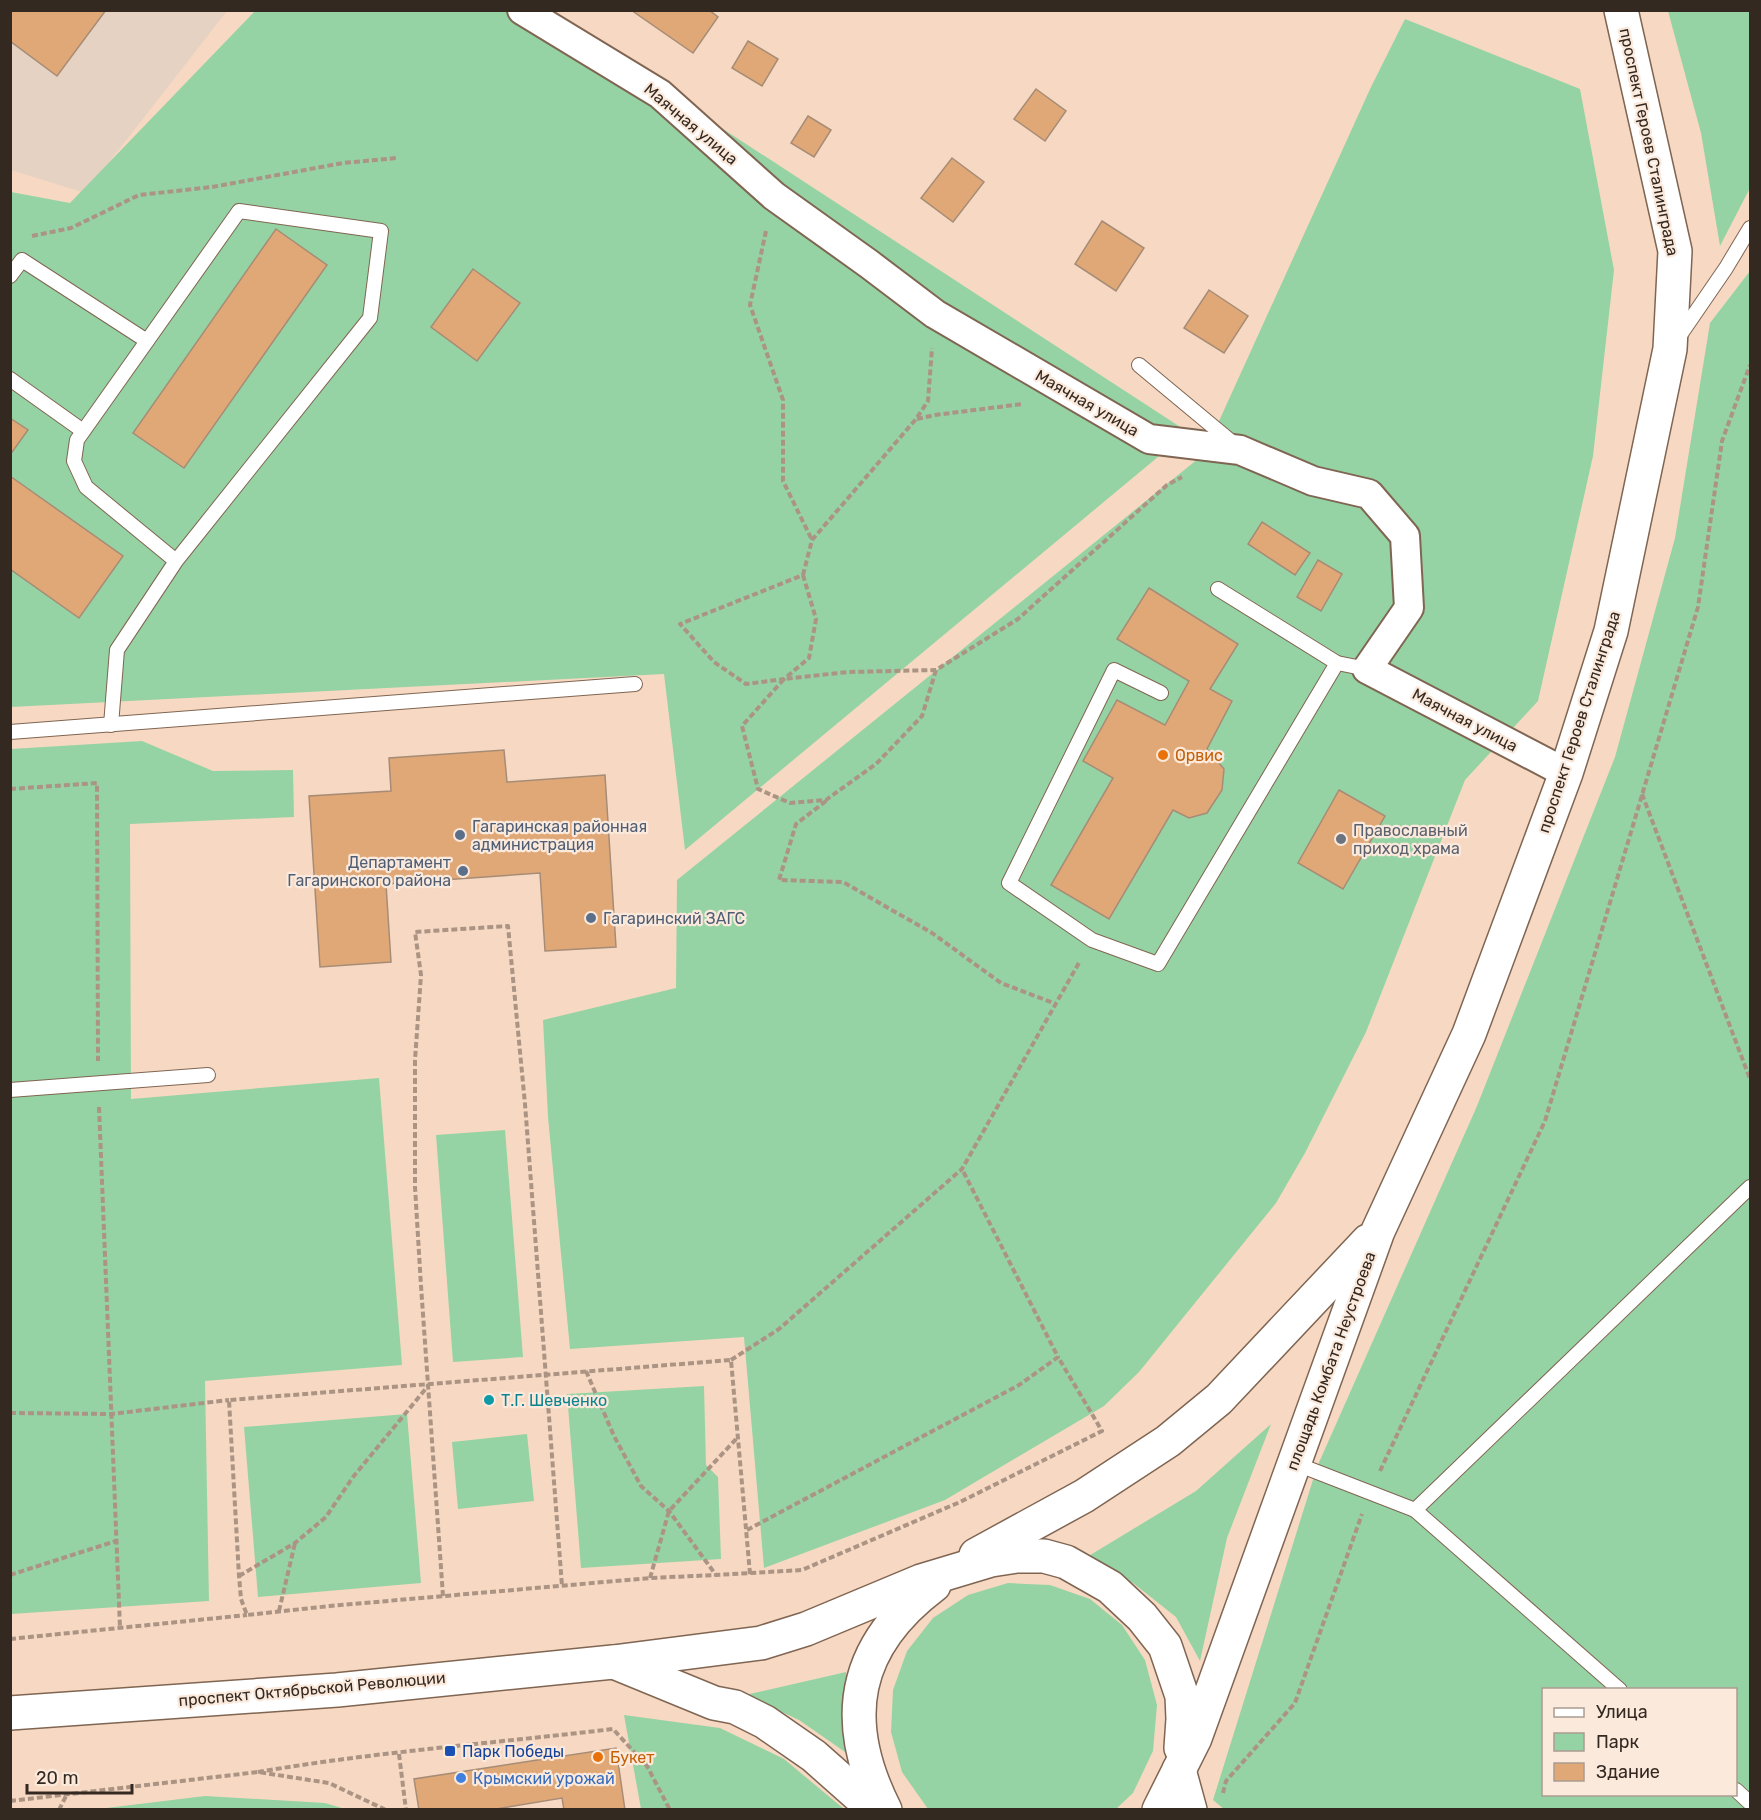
<svg xmlns="http://www.w3.org/2000/svg" width="1761" height="1820" font-family="Rubik,sans-serif">
	<rect width="100%" height="100%" fill="#f7d9c3"/>
	<!-- industrial -->
	<polygon fill="#e5d2c2" points="10,11 227,11 85,193 11,170"/>
	<!-- green -->
	<g fill="#96d3a4" fill-rule="evenodd">
		<polygon points="255,11 542,11 1188,432 685,850 664,674 11,707 11,192 70,203"/>
		<polygon points="1668,11 1750,11 1750,188 1720,246 1701,133"/>
		<polygon points="1405,19 1580,89 1614,270 1593,456 1538,701 1465,780 1366,1032 1305,1153 1276,1203 1139,1372 1104,1406 945,1500 764,1568 744,1337 570,1349 548,1117 543,1020 676,988 677,880 1204,454 1371,87"/>
		<path d="M1750 271V1809L1225 1810 1213 1800 1317 1467 1477 1106 1615 757 1675 538 1710 323ZM1544 1690H1736V1794H1544Z"/>
		<polygon points="142,741 213,771 293,770 294,817 130,824 131,1099 379,1078 402,1365 205,1381 209,1601 11,1614 11,749"/>
		<polygon points="505,1130 523,1357 453,1362 436,1135"/>
		<polygon points="704,1386 706,1465 718,1477 721,1559 581,1568 567,1394"/>
		<polygon points="407,1414 421,1583 258,1597 244,1427"/>
		<polygon points="1271,1424 1227,1538 1200,1661 1176,1617 1133,1583 1082,1560 1196,1491"/>
		<polygon points="527,1434 534,1501 458,1509 452,1442"/>
		<polygon points="1008,1583 1050,1585 1090,1599 1122,1625 1145,1660 1157,1705 1153,1751 1133,1793 1116,1809 928,1809 902,1772 891,1732 893,1690 907,1651 933,1618 968,1595"/>
		<polygon points="846,1672 845,1752 799,1720 745,1695"/>
		<polygon points="624,1715 720,1728 784,1759 844,1809 641,1809"/>
		<polygon points="205,1796 325,1803 345,1809 98,1809"/>
	</g>
	<!-- building -->
	<g fill="#e0a876" stroke="#a68c76" stroke-width="1.5">
		<polygon points="10,10 106,10 57,76 10,41"/>
		<polygon points="631,10 709,10 718,17 693,53"/>
		<polygon points="748,41 778,59 762,86 732,68"/>
		<polygon points="1036,89 1066,111 1045,141 1014,119"/>
		<polygon points="808,116 831,130 814,157 791,143"/>
		<polygon points="952,158 984,182 953,222 921,198"/>
		<polygon points="1102,221 1144,248 1116,291 1075,264"/>
		<polygon points="276,229 327,265 184,468 133,433"/>
		<polygon points="473,269 520,303 477,361 431,327"/>
		<polygon points="1209,290 1248,316 1224,353 1184,328"/>
		<polygon points="10,418 28,430 10,455"/>
		<polygon points="10,476 123,556 79,618 10,569"/>
		<polygon points="1262,522 1310,553 1295,575 1248,544"/>
		<polygon points="1318,560 1342,574 1321,611 1297,597"/>
		<polygon points="1149,588 1238,644 1210,689 1232,701 1207,749 1224,769 1222,790 1207,813 1189,818 1173,810 1109,919 1051,885 1113,778 1083,761 1117,700 1165,725 1189,681 1117,639"/>
		<polygon points="504,750 507,782 605,775 616,947 545,951 540,873 386,884 391,962 320,967 309,796 391,791 389,758"/>
		<polygon points="1339,790 1385,816 1343,889 1298,863"/>
		<polygon points="616,1748 625,1810 564,1810 562,1798 490,1810 419,1810 414,1779"/>
	</g>
	<g fill="none" stroke-linecap="round" stroke-linejoin="round">
		<defs>
			<g id="lane">
				<polyline points="10,276 22,260 147,341"/>
				<polyline points="1678,338 1726,268 1750,228"/>
				<polyline points="1139,365 1234,444"/>
				<polyline points="10,379 83,431"/>
				<polyline points="1218,589 1337,663 1367,669"/>
				<polyline points="1161,693 1114,670 1009,883 1092,940 1158,964 1337,663"/>
				<polyline points="111,725 117,650 176,561 370,318 381,231 239,211 77,440 74,461 86,487 176,561"/>
				<polyline points="10,732 635,684"/>
				<polyline points="10,1090 208,1075"/>
				<polyline points="1294,1463 1415,1510 1750,1187"/>
				<polyline points="1415,1510 1620,1690"/>
				<polyline points="1736,1790 1750,1803"/>
			</g>
			<polyline id="street" points="522,10 660,94 774,196 869,264 935,314 1149,439 1240,450 1313,481 1369,494 1405,536 1409,608 1367,669 1566,773"/>
			<polyline id="secondary" points="1179,1770 1190,1810"/>
			<g id="primary">
				<polyline points="976,1555 1084,1496 1168,1441 1219,1399 1368,1241"/>
				<polyline points="614,1662 714,1703 735,1707 765,1722 814,1756 875,1810"/>
				<polyline points="10,1713 337,1690 613,1662 761,1643 806,1629 921,1581 991,1560 1017,1556 1044,1556 1066,1562 1110,1587 1142,1617 1165,1646 1182,1696 1183,1719 1181,1748"/>
				<path d="M885 1810C839 1719 853 1646 934 1585"/>
				<polyline points="1159,1810 1195,1738 1378,1231 1469,1034 1566,773 1611,631 1670,349 1675,251 1621,10"/>
			</g>
		</defs>
		<!-- lane casing -->
		<use href="#lane" stroke="#7f6552" stroke-width="16"/>
		<!-- street casing -->
		<use href="#street" stroke="#7f6552" stroke-width="32"/>
		<!-- secondary casing -->
		<use href="#secondary" stroke="#7f6552" stroke-width="36"/>
		<!-- primary casing -->
		<use href="#primary" stroke="#7f6552" stroke-width="36"/>
		<!-- path -->
		<g stroke="#ab9484" stroke-width="4" stroke-dasharray="6 3" stroke-linecap="butt">
			<polyline points="766,231 750,305 783,400 783,481 812,540"/>
			<polyline points="32,236 71,228 139,195 212,187 343,163 397,158"/>
			<polyline points="917,419 935,415 1022,404"/>
			<polygon points="803,575 816,619 809,658 784,679 746,684 714,662 680,624"/>
			<polyline points="803,575 812,540 916,419 928,401 932,348"/>
			<polyline points="936,670 922,716 876,764 826,800 790,803 758,789 742,726 784,679 848,672 936,670 1018,619 1167,485 1182,477"/>
			<polyline points="10,789 97,783 98,1061"/>
			<polyline points="1642,794 1750,1079"/>
			<polyline points="826,801 796,824 779,880 843,882 932,933 1001,983 1056,1004"/>
			<polyline points="99,1107 120,1628"/>
			<polyline points="731,1360 779,1329 962,1169 1080,961"/>
			<polyline points="586,1371 614,1436 641,1486 669,1511 716,1575"/>
			<polyline points="10,1413 111,1414 229,1400"/>
			<polyline points="1380,1471 1545,1121 1698,607 1722,441 1750,365"/>
			<polyline points="747,1530 1019,1385 1058,1357 962,1169"/>
			<polyline points="750,1574 731,1360 229,1400 239,1576 241,1599 247,1615 330,1606 650,1578 716,1575 802,1570 960,1502 1102,1431 1058,1357"/>
			<polyline points="10,1575 116,1541"/>
			<polyline points="239,1576 295,1543 326,1517 353,1477 428,1386"/>
			<polyline points="650,1578 669,1511 738,1437"/>
			<polyline points="443,1596 421,1286 415,1187 415,1060 421,975 415,932 508,926 525,1104 562,1586"/>
			<polyline points="279,1611 295,1543"/>
			<polyline points="10,1639 247,1615"/>
			<polyline points="399,1754 406,1810"/>
			<path d="M258 1772C375 1752 495 1743 613 1729L647 1766 670 1810"/>
			<polyline points="1223,1793 1226,1781 1295,1703 1362,1514"/>
			<polyline points="10,1801 258,1772 329,1783 386,1810"/>
			<polyline points="59,1810 67,1794"/>
		</g>
		<!-- lane -->
		<use href="#lane" stroke="#fff" stroke-width="14"/>
		<!-- street -->
		<use href="#street" stroke="#fff" stroke-width="28"/>
		<!-- secondary -->
		<use href="#secondary" stroke="#fff" stroke-width="33"/>
		<!-- primary -->
		<use href="#primary" stroke="#fff" stroke-width="33"/>
	</g>
	<!-- markers -->
	<g fill="#e8710a" stroke="#fbe9dc" stroke-width="2">
		<circle cx="1163" cy="755" r="6"/>
		<circle cx="598" cy="1757" r="6"/>
	</g>
	<g fill="#5c6f8a" stroke="#fbe9dc" stroke-width="2">
		<circle cx="460" cy="835" r="6"/>
		<circle cx="463" cy="871" r="6"/>
		<circle cx="591" cy="918" r="6"/>
	</g>
	<circle fill="#6b7280" stroke="#fbe9dc" stroke-width="2" cx="1341" cy="839" r="6"/>
	<circle fill="#0f9aa8" stroke="#fbe9dc" stroke-width="2" cx="489" cy="1400" r="6"/>
	<rect fill="#1a4fb4" stroke="#fbe9dc" stroke-width="2" x="444" y="1745" width="12" height="12" rx="3"/>
	<circle fill="#3f7fe0" stroke="#fbe9dc" stroke-width="2" cx="461" cy="1778" r="6"/>
	<g text-anchor="middle" dominant-baseline="central" stroke-width="4.5" stroke-linejoin="round" paint-order="stroke">
		<!-- street labels -->
		<g font-size="16" fill="#342921" stroke="#fbe9dc">
			<text transform="translate(691 124) rotate(40)">Маячная улица</text>
			<text transform="translate(1649 142) rotate(78)">проспект Героев Сталинграда</text>
			<text transform="translate(1087 403) rotate(30)">Маячная улица</text>
			<text transform="translate(1465 720) rotate(28)">Маячная улица</text>
			<text transform="translate(1579 722) rotate(-72)">проспект Героев Сталинграда</text>
			<text transform="translate(1331 1361) rotate(-70)">площадь Комбата Неустроева</text>
			<text transform="translate(312 1689) rotate(-5)">проспект Октябрьской Революции</text>
		</g>
		<!-- food labels -->
		<g font-size="16" fill="#c56008" stroke="#fbe9dc" text-anchor="start">
			<text x="1175" y="755">Орвис</text>
			<text x="610" y="1757">Букет</text>
		</g>
		<!-- service labels -->
		<g font-size="16" fill="#4e5e75" stroke="#fbe9dc" text-anchor="start">
			<text x="472" y="826">Гагаринская районная<tspan x="472" dy="18">администрация</tspan></text>
			<text x="451" y="862" text-anchor="end">Департамент<tspan x="451" dy="18">Гагаринского района</tspan></text>
			<text x="603" y="918">Гагаринский ЗАГС</text>
		</g>
		<!-- worship labels -->
		<g font-size="16" fill="#5b616d" stroke="#fbe9dc" text-anchor="start">
			<text x="1353" y="830">Православный<tspan x="1353" dy="18">приход храма</tspan></text>
		</g>
		<!-- culture labels -->
		<g font-size="16" fill="#0d838f" stroke="#fbe9dc" text-anchor="start">
			<text x="501" y="1400">Т.Г. Шевченко</text>
		</g>
		<!-- transit labels -->
		<g font-size="16" fill="#164399" stroke="#fbe9dc" text-anchor="start">
			<text x="462" y="1751">Парк Победы</text>
		</g>
		<!-- shop labels -->
		<g font-size="16" fill="#366cbe" stroke="#fbe9dc" text-anchor="start">
			<text x="473" y="1778">Крымский урожай</text>
		</g>
	</g>
	<!-- border -->
	<rect width="1761" height="1820" fill="none" stroke="#342921" stroke-width="24"/>
	<!-- legend -->
	<rect x="1542" y="1688" width="195" height="108" fill="#fbe9dc" stroke="#ab9c91" stroke-width="1.5"/>
	<rect x="1554" y="1708" width="30" height="9" fill="#ffffff" stroke="#ab9c91" stroke-width="1.5"/>
	<text x="1596" y="1718" font-size="18" fill="#342921">Улица</text>
	<rect x="1554" y="1733" width="30" height="18" fill="#96d3a4" stroke="#ab9c91" stroke-width="1.5"/>
	<text x="1596" y="1748" font-size="18" fill="#342921">Парк</text>
	<rect x="1554" y="1763" width="30" height="18" fill="#e0a876" stroke="#ab9c91" stroke-width="1.5"/>
	<text x="1596" y="1778" font-size="18" fill="#342921">Здание</text>
	<!-- scale -->
	<path d="M27 1784v9h105v-9" fill="none" stroke="#342921" stroke-width="3"/>
	<text x="36" y="1784" font-size="18" fill="#342921" stroke="#fbe9dc" stroke-width="4.5" paint-order="stroke">20 m</text>
</svg>
